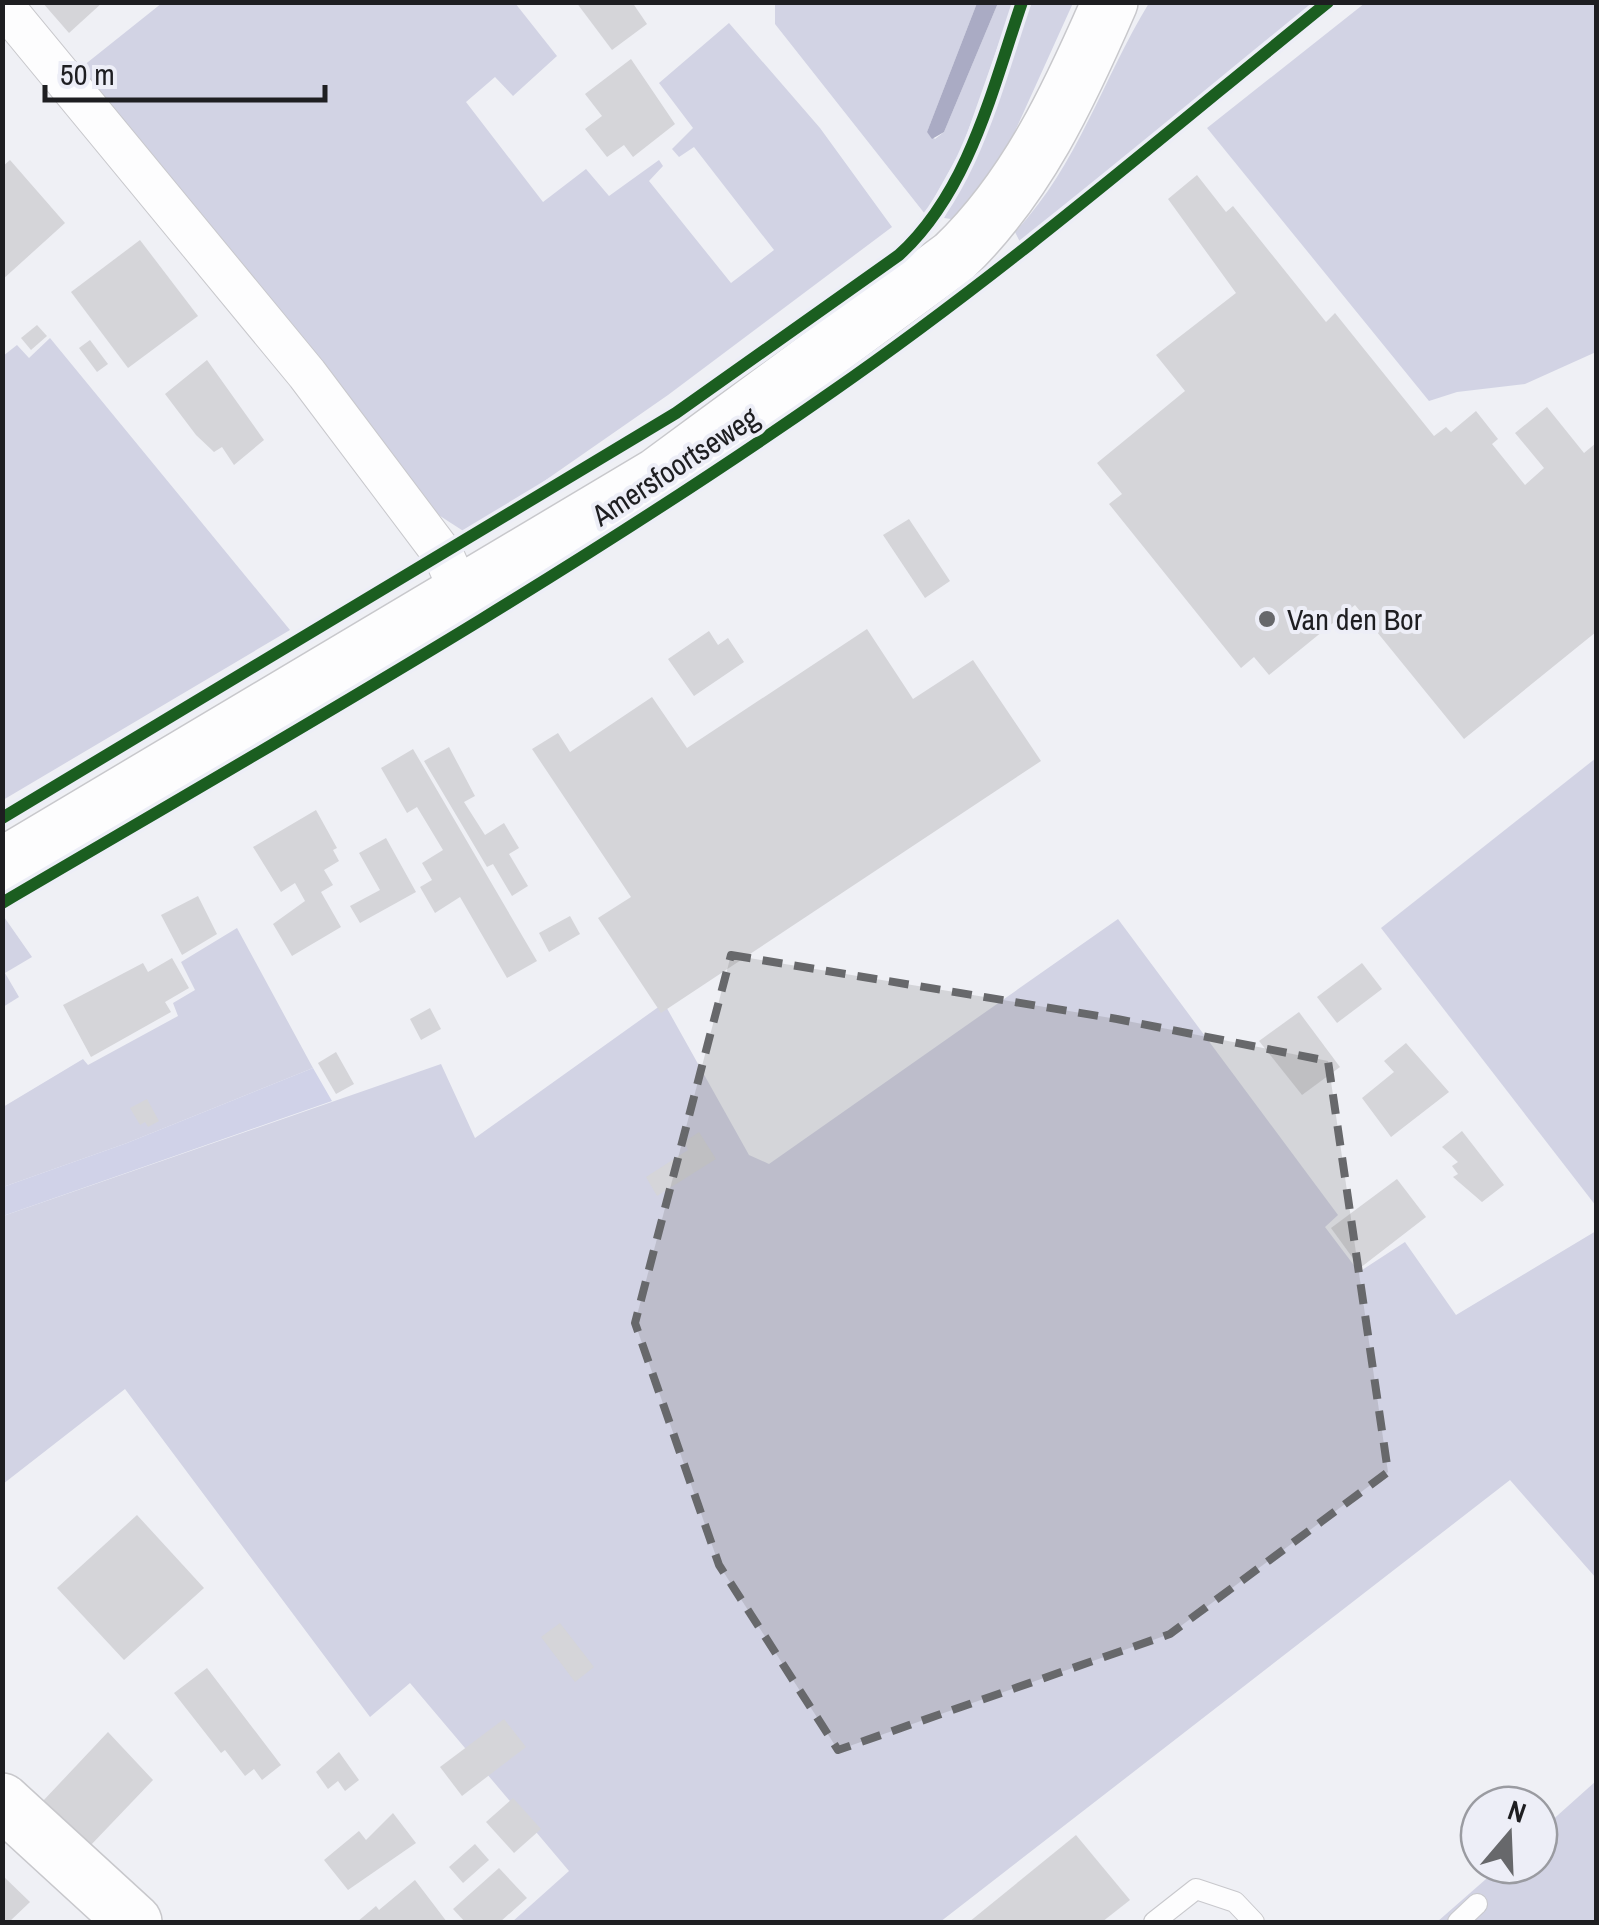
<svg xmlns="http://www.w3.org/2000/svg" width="1599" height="1925" font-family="'Archivo Narrow',sans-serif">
	<rect width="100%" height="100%" fill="#eff0f5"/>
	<!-- green -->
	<g fill="#d2d3e4">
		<polygon points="162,3 515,3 557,56 513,96 495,77 466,102 543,202 586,169 609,196 659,160 663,166 649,181 731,283 774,250 694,147 679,157 672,149 693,128 659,83 729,23 820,128 892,227 668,395 468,534 423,505 73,74"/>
		<polygon points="775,3 977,3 927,132 935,139 944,132 998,3 1013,3 962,148 925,214 775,24"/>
		<polygon points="1029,3 1073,3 1011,140 958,220 944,218 979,147"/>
		<path d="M1149 3H1318L1021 244 1015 232C1078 165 1102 80 1149 3Z"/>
		<polygon points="1365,3 1596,3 1596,352 1525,384 1457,392 1429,401 1207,128"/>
		<polygon points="50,338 290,630 3,800 3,356 17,345 29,358"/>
		<polygon points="1596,758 1596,1206 1381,928"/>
		<polygon points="2,914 32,957 5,973 19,997 3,1007"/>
		<polygon points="1118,919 1338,1215 1325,1227 1359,1272 1405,1242 1456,1315 1596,1231 1596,1578 1510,1480 940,1922 512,1922 569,1871 410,1683 370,1717 125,1389 3,1484 3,1216 441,1064 475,1138 664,1003 749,1155 769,1164"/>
		<polygon points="237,928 313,1068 127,1143 3,1187 3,1107 83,1059 88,1065 178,1016 173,1003 195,990 181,962"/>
		<polygon points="1596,1781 1596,1922 1437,1922 1502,1865 1539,1865 1539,1832"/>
	</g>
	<!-- forest -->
	<polygon fill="#d0d2e8" points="313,1068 332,1101 3,1216 3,1187 127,1143"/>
	<!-- water -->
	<polygon fill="#aaabc4" points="977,3 998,3 944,132 932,139 927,132"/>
	<!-- building -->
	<g fill="#d5d5d9">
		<polygon points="42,2 103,2 69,33"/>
		<polygon points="576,2 632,2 647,24 612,50"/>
		<polygon points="631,59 675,124 633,157 624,145 607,157 585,129 602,116 585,94"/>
		<polygon points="10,160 65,223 2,280 2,167"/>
		<polygon points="1197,175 1226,212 1233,206 1326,322 1335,313 1434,436 1446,427 1451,432 1476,411 1498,439 1492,444 1525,485 1544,468 1515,433 1547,407 1584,453 1596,443 1596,632 1464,739 1355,605 1269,675 1254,657 1241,668 1109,504 1122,494 1097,463 1185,391 1156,355 1236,293 1168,199"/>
		<polygon points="140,240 198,316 128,368 71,292"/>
		<polygon points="37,325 47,336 31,350 21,338"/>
		<polygon points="90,340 108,364 97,372 79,348"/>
		<polygon points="207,360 264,440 234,465 222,447 214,452 196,435 165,394"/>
		<polygon points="909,519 950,581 925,598 883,535"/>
		<polygon points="867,629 913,699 973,660 1041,761 661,1013 598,918 631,897 532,749 558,733 570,752 652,697 687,748"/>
		<polygon points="709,631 718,645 728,638 744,662 694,696 668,659"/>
		<polygon points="449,747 475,796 464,802 485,835 504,823 519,848 509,854 528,886 512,896 493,864 487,867 424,761"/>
		<polygon points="413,749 537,961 507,978 460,897 435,913 420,887 432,880 422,863 443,850 417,807 407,813 381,768"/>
		<polygon points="316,810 337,848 333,850 339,861 324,870 333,885 321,892 341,927 292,956 273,924 305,901 295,883 281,892 253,847"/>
		<polygon points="386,838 416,892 360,923 350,906 380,890 359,853"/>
		<polygon points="198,896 217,934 182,955 161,915"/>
		<polygon points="570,916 580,934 549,952 539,933"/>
		<polygon points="172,958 189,988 165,1002 171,1012 91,1057 63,1005 143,963 148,972"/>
		<polygon points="1362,963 1382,989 1337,1023 1317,997"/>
		<polygon points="430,1008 441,1029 421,1040 410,1019"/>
		<polygon points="1299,1012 1340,1067 1302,1095 1259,1041"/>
		<polygon points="1406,1043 1449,1092 1391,1137 1362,1098 1394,1072 1384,1061"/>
		<polygon points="336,1052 354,1084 336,1094 318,1063"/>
		<polygon points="147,1099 159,1121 148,1127 145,1122 140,1125 130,1108"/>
		<polygon points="1462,1131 1504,1185 1482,1202 1453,1177 1458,1174 1452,1166 1458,1162 1442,1147"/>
		<polygon points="699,1132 716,1159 657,1196 646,1177 688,1150 684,1142"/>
		<polygon points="1397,1179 1426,1217 1360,1268 1331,1228"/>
		<polygon points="137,1515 204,1588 124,1660 57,1588"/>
		<polygon points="560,1623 594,1667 575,1682 541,1637"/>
		<polygon points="207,1668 281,1765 262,1780 254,1769 245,1776 225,1750 221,1753 174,1693"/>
		<polygon points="504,1719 526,1747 462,1796 440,1767"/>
		<polygon points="108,1732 153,1780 89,1847 43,1801"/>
		<polygon points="339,1752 359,1780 345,1791 338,1781 328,1789 316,1772"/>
		<polygon points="513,1798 541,1829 514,1853 486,1822"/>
		<polygon points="393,1813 416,1843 348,1890 324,1860 359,1831 366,1840"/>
		<polygon points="1076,1835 1130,1900 1102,1922 969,1922"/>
		<polygon points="475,1844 489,1860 463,1883 449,1867"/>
		<polygon points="499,1868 527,1898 500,1922 465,1922 453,1909"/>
		<polygon points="2,1875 30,1902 9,1922 2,1922"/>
		<polygon points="415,1880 447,1922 357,1922 376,1906 379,1910"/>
	</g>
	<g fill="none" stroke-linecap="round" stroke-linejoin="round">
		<defs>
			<g id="lane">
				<polyline points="1154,1922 1196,1889 1235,1902 1254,1922"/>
				<polyline points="1458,1922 1477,1904"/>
			</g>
			<polyline id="street" points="2,4 307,374 444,556 460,592"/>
			<g id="secondary">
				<path d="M2 866 657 476 954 257C1027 187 1070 94 1110 2"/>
				<polyline points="2,1801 134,1922"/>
			</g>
		</defs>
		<!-- lane casing -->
		<use href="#lane" stroke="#c8c8cc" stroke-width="22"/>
		<!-- street casing -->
		<use href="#street" stroke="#c8c8cc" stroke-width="42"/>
		<!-- secondary casing -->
		<use href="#secondary" stroke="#c8c8cc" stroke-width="58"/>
		<!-- lane -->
		<use href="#lane" stroke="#fdfdfe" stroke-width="20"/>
		<!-- street -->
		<use href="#street" stroke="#fdfdfe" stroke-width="40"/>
		<!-- secondary -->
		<use href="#secondary" stroke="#fdfdfe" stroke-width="55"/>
		<defs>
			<g id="cycleway">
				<path d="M2 818 676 413 899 255C969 191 992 90 1022 2"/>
				<path d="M2 903C283 738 567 577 833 391 1006 271 1165 134 1328 2"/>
			</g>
		</defs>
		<!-- cycleway casing -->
		<use href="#cycleway" stroke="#edeef7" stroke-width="19"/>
		<!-- cycleway -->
		<use href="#cycleway" stroke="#1b5e20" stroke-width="12"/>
	</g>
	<!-- marked area -->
	<path fill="#67686b" fill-opacity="0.2" stroke="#67686b" stroke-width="8" stroke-dasharray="20 12" stroke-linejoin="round" d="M731 955 1117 1019 1328 1061 1388 1472 1170 1634 838 1750 719 1565 635 1323Z"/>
	<!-- markers -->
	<circle fill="#67686b" stroke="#edeef7" stroke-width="4" cx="1267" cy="619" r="10"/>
	<g text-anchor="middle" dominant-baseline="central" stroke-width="8" stroke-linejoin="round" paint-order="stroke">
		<!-- street labels -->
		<g font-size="30" fill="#1e1e21" stroke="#edeef7">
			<text transform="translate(675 466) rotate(-33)">Amersfoortseweg</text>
		</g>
		<!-- poi labels -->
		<g font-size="30" fill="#1e1e21" stroke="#edeef7" text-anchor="start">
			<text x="1287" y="619">Van den Bor</text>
		</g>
	</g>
	<!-- border -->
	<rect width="1599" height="1925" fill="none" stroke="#1e1e21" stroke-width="10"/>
	<!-- north arrow -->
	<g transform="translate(1509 1835) rotate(19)"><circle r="48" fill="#edeef7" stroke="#9a9ba1" stroke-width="2.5"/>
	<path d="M0-8L18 38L0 25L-18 38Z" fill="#67686b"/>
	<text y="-15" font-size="28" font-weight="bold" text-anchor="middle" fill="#1e1e21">N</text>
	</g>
	<!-- scale -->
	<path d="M45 85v15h280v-15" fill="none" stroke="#1e1e21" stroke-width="5"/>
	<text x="60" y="85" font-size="30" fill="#1e1e21" stroke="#edeef7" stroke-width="8" paint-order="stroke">50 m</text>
</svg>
